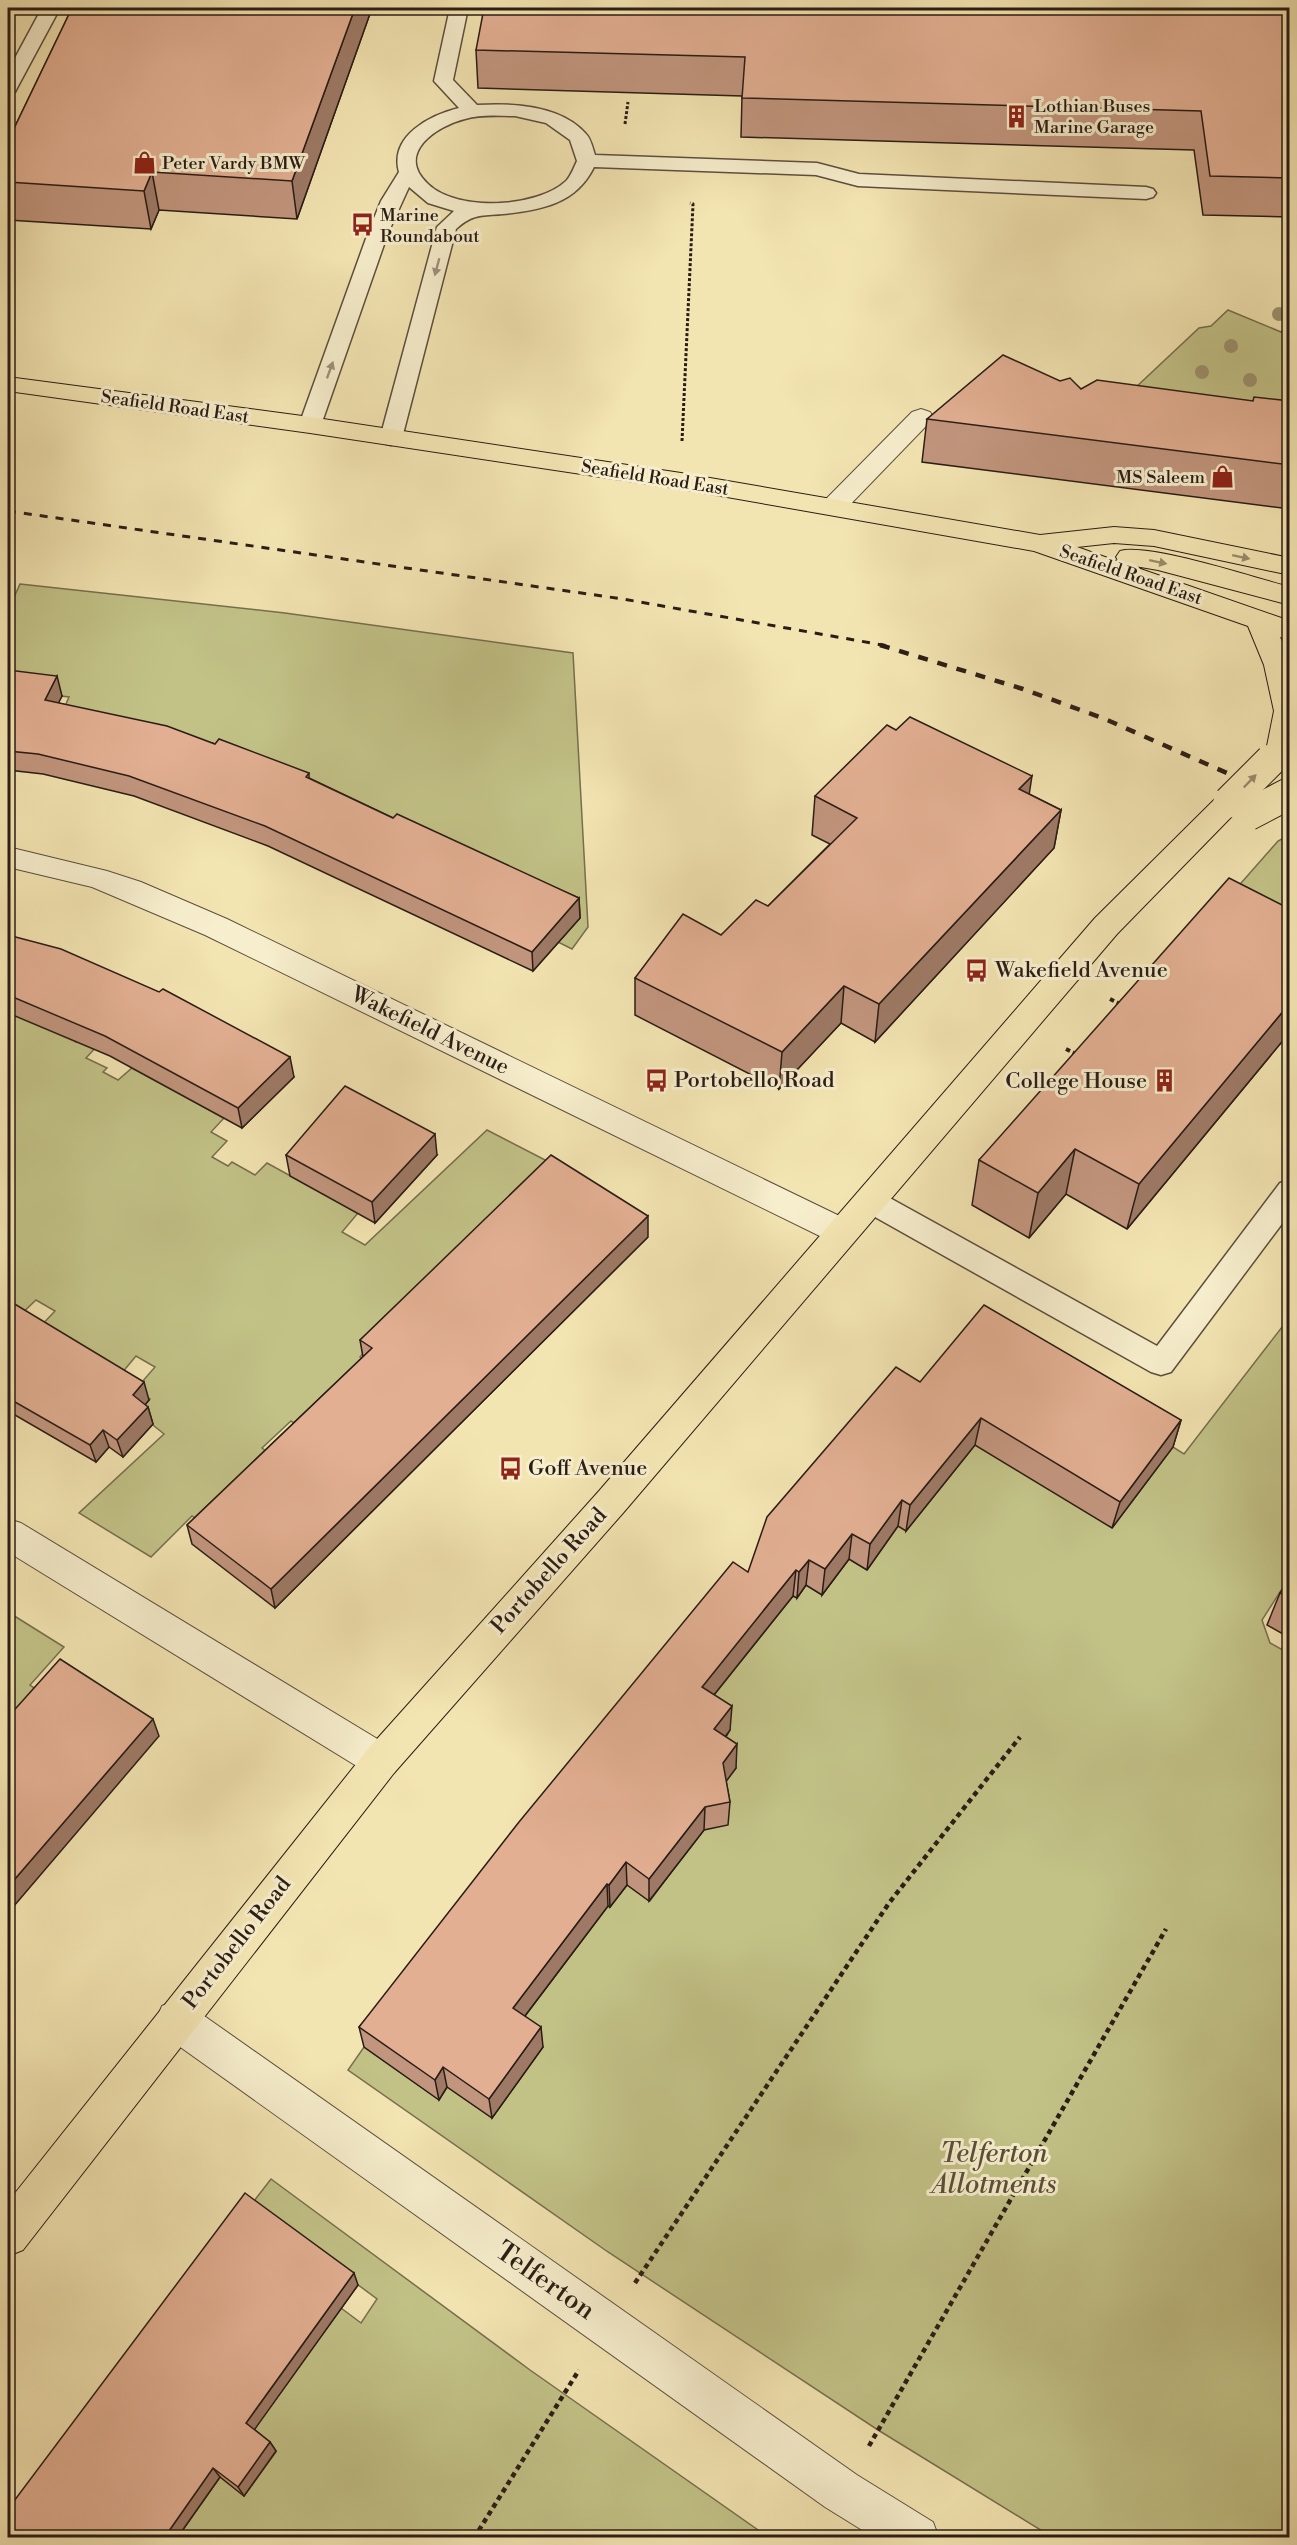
<svg xmlns="http://www.w3.org/2000/svg" width="1297" height="2545" font-family="'Libre Bodoni',serif">
	<rect width="100%" height="100%" fill="#f3e5b2"/>
	<filter id="stains"><feTurbulence type="fractalNoise" baseFrequency=".00333" numOctaves="4"/><feColorMatrix values="0 0 0 0 .2 0 0 0 0 .09 0 0 0 0 .02 0 0 0 .5 -.17"/></filter>
	<radialGradient id="worn" r=".72"><stop offset=".6" stop-color="#630" stop-opacity="0"/><stop offset="1" stop-color="#630" stop-opacity=".3"/></radialGradient>
	<!-- green -->
	<g fill="#c2c287" stroke="#766f4e" stroke-width="1.5">
		<polygon points="1228,310 1281,332 1289,324 1289,462 1102,419 1199,328 1211,326"/>
		<polygon points="20,584 285,613 573,653 588,927 572,949 558,942 580,918 567,911 59,720 69,697 8,690 8,595 15,595"/>
		<polygon points="1289,835 1289,956 1212,916 1278,841"/>
		<polygon points="8,1004 76,1042 92,1025 110,1032 86,1058 107,1068 103,1072 118,1080 132,1068 224,1118 211,1132 227,1141 212,1157 228,1166 232,1162 255,1175 267,1163 358,1213 342,1232 365,1245 487,1130 549,1162 360,1357 375,1368 308,1432 291,1421 262,1448 278,1461 209,1528 192,1516 151,1557 79,1513 164,1434 138,1413 150,1399 135,1390 155,1367 136,1356 116,1380 35,1332 55,1311 36,1300 16,1319 8,1314"/>
		<polygon points="1289,1318 1289,1578 1262,1620 1270,1643 1290,1654 1289,2537 1052,2537 878,2430 608,2252 348,2070 364,2047 438,2099 447,2087 492,2118 542,2047 427,1969 541,1994 563,1965 524,1847 610,1907 627,1885 650,1901 672,1871 655,1681 778,1586 797,1597 806,1585 822,1595 849,1559 867,1570 812,1490 975,1445 1173,1447 1184,1454"/>
		<polygon points="8,1612 64,1647 30,1685 49,1698 8,1744"/>
		<polygon points="271,2179 530,2370 768,2537 177,2538 220,2477 244,2496 276,2452 251,2432 341,2308 361,2323 377,2299 251,2205"/>
	</g>
	<g fill="none" stroke-linecap="round" stroke-linejoin="round">
		<defs>
			<g id="service">
				<polygon points="42,8 60,8 17,88 15,92 8,94 8,71"/>
				<path d="M450 8H468L453 80 477 105C512 103 561 105 586 134 591 139 593 149 595 155L817 163 859 174 1146 187 1153 189 1156 193 1153 197 1146 199 858 186 816 175 594 167C576 204 541 210 503 214 482 216 474 213 456 229L402 438 399 443 391 445 383 443 380 438 437 227 454 211 428 203 409 187 388 233 321 425 318 430 310 432 302 430 299 425 368 233 381 201 399 172C389 136 430 115 459 108L434 81ZM515 116 546 123 570 140 577 161C574 167 571 176 566 181 537 208 457 212 428 184 395 154 436 126 465 119 481 114 499 116 515 116Z"/>
				<polygon points="1290,1180 1290,1213 1171,1372 1161,1375 1151,1372 859,1208 855,1200 859,1192 869,1189 879,1192 1157,1346 1280,1183"/>
			</g>
			<g id="minor">
				<polygon points="921,409 930,412 933,417 930,422 843,512 834,514 825,512 821,506 825,500 912,412"/>
				<polygon points="8,1519 21,1523 394,1749 400,1761 394,1773 381,1778 368,1773 8,1552"/>
				<polygon points="176,2000 190,2006 857,2475 933,2522 939,2538 875,2538 825,2507 162,2034 156,2020 162,2006"/>
			</g>
			<polygon id="tertiary" points="8,847 107,871 141,882 227,919 854,1223 858,1232 854,1241 842,1245 830,1241 205,935 92,887 8,867"/>
			<g id="primary">
				<path d="M8 377 310 417 681 473 1040 535 1114 527 1154 530 1290 558V575L1154 546 1114 543 1077 547 1119 562 1116 557 1120 551C1150 543 1254 578 1290 587V605L1158 570 1129 565 1290 621V640L1280 637 1290 660V758L1280 761 1270 758 1266 751 1274 711 1264 665 1248 626 1034 551 681 489 310 433 8 391Z"/>
				<polygon points="1229,792 1239,795 1243,802 1239,809 1117,934 623,1513 394,1773 23,2250 8,2256 8,2202 368,1749 599,1491 1095,918 1219,795"/>
			</g>
		</defs>
		<!-- service casing -->
		<use href="#service" stroke="#5c4e3d" stroke-width="3"/>
		<!-- minor casing -->
		<use href="#minor" stroke="#5c4e3d" stroke-width="2"/>
		<!-- tertiary casing -->
		<use href="#tertiary" stroke="#5c4e3d" stroke-width="2"/>
		<!-- primary casing -->
		<use href="#primary" stroke="#2a1c16" stroke-width="2"/>
		<!-- path-far2 -->
		<g stroke="#2a1c16" stroke-width="3" stroke-dasharray="3 2" stroke-linecap="butt">
			<polyline points="625,124 628,102"/>
			<polyline points="682,441 693,204 690,203"/>
		</g>
		<!-- path-far1 -->
		<g stroke="#2a1c16" stroke-width="4" stroke-dasharray="4.5 3" stroke-linecap="butt">
			<polyline points="1110,999 1120,1004"/>
			<polyline points="1066,1049 1076,1054"/>
		</g>
		<!-- path -->
		<g stroke="#2a1c16" stroke-width="4.5" stroke-dasharray="5 4" stroke-linecap="butt">
			<polyline points="635,2283 889,1903 1020,1737"/>
			<polyline points="869,2446 1166,1929"/>
			<polyline points="474,2538 579,2370"/>
		</g>
		<!-- service -->
		<use href="#service" fill="#f7eecd" fill-rule="evenodd"/>
		<!-- minor -->
		<use href="#minor" fill="#f7eecd" fill-rule="evenodd"/>
		<!-- tertiary -->
		<use href="#tertiary" fill="#f7eecd" fill-rule="evenodd"/>
		<!-- primary -->
		<use href="#primary" fill="#f3e5b2" fill-rule="evenodd"/>
		<!-- rail-far1 -->
		<polyline stroke="#2a1c16" stroke-width="3" stroke-dasharray="8 8" stroke-linecap="butt" points="8,511 623,599 888,646"/>
		<!-- rail -->
		<polyline stroke="#2a1c16" stroke-width="4.5" stroke-dasharray="10 10" stroke-linecap="butt" points="880,645 1023,689 1105,719 1290,801"/>
		<defs>
			<g id="primary-bridge">
				<polyline points="1229,802 1271,760"/>
				<polyline points="1248,815 1290,793"/>
			</g>
		</defs>
		<!-- primary-bridge casing -->
		<use href="#primary-bridge" stroke="#2a1c16" stroke-width="33" stroke-linecap="butt"/>
		<!-- primary-bridge -->
		<use href="#primary-bridge" stroke="#f3e5b2" stroke-width="31"/>
	</g>
	<!-- trees -->
	<g fill="#9e926f">
		<circle cx="1279" cy="314" r="7"/>
		<circle cx="1231" cy="346" r="7"/>
		<circle cx="1202" cy="372" r="7"/>
		<circle cx="1250" cy="380" r="7"/>
	</g>
	<!-- wall -->
	<g fill="#c2967e" stroke="#2a1c16" stroke-width="1.5">
		<polygon points="72,8 372,8 297,219 159,210 151,229 8,220 8,141"/>
		<polygon points="1290,8 1290,217 1203,215 1194,150 741,137 742,96 478,88 476,50"/>
		<polygon points="1060,381 1081,389 1253,401 1290,401 1290,509 922,462 927,419"/>
		<polygon points="8,670 62,696 58,703 215,744 309,773 309,778 393,818 579,898 580,918 533,971 268,846 134,796 43,774 8,770"/>
		<polygon points="1029,794 1061,810 1054,848 875,1042 841,1023 779,1089 635,1015 635,978 721,935 768,906 830,844 812,835 815,796"/>
		<polygon points="1290,909 1290,1032 1127,1229 1066,1194 1029,1238 972,1205 979,1160"/>
		<polygon points="8,929 11,936 294,1077 242,1128 110,1056 8,1013"/>
		<polygon points="286,1155 437,1155 375,1223 290,1176"/>
		<polygon points="648,1237 275,1608 192,1544 187,1525 363,1357 360,1340"/>
		<polygon points="8,1300 149,1400 145,1405 148,1407 153,1424 123,1457 109,1447 96,1462 8,1411"/>
		<polygon points="920,1382 1181,1420 1173,1447 1112,1528 975,1445 906,1531 898,1526 867,1570 849,1559 822,1595 806,1585 797,1598 793,1596 714,1695 730,1730 726,1737 736,1768 726,1781 730,1802 728,1825 704,1830 649,1901 627,1885 610,1907 608,1906 525,2016 543,2047 492,2118 447,2087 439,2100 364,2047 359,2027 748,1572"/>
		<polygon points="1290,1580 1290,1638 1267,1625 1280,1593"/>
		<polygon points="358,2285 254,2429 270,2442 276,2451 244,2496 220,2477 177,2538 8,2538"/>
	</g>
	<!-- shaded-wall -->
	<g fill="#9e7a66" stroke="#2a1c16" stroke-width="1.5">
		<polygon points="355,8 372,8 297,219 292,181"/>
		<polygon points="152,172 159,210 151,229 144,191"/>
		<polygon points="57,676 62,696 50,720 45,700"/>
		<polygon points="1032,776 1026,815 1019,789"/>
		<polygon points="1061,810 1054,848 875,1042 879,1004"/>
		<polygon points="579,898 580,918 533,971 532,952"/>
		<polygon points="844,986 841,1023 779,1089 782,1052"/>
		<polygon points="1290,1003 1290,1032 1127,1229 1139,1184"/>
		<polygon points="290,1057 294,1077 242,1128 238,1108"/>
		<polygon points="435,1134 437,1155 375,1223 372,1202"/>
		<polygon points="1075,1149 1066,1194 1029,1238 1038,1193"/>
		<polygon points="648,1216 648,1237 275,1608 271,1589"/>
		<polygon points="144,1382 149,1400 138,1413 133,1395"/>
		<polygon points="148,1407 153,1424 123,1457 117,1440"/>
		<polygon points="981,1418 975,1445 906,1531 910,1505"/>
		<polygon points="1181,1420 1173,1447 1112,1528 1120,1502"/>
		<polygon points="103,1430 109,1447 96,1462 90,1445"/>
		<polygon points="902,1500 898,1526 867,1570 870,1544"/>
		<polygon points="852,1534 849,1559 822,1595 825,1569"/>
		<polygon points="809,1560 806,1585 797,1598 799,1572"/>
		<polygon points="796,1570 793,1596 701,1711 702,1687"/>
		<polygon points="732,1706 730,1730 713,1753 714,1729"/>
		<polygon points="153,1719 159,1736 8,1913 8,1887"/>
		<polygon points="737,1744 736,1768 722,1787 723,1763"/>
		<polygon points="705,1807 704,1830 649,1901 649,1879"/>
		<polygon points="626,1862 627,1885 610,1907 609,1885"/>
		<polygon points="607,1884 608,1906 515,2029 513,2008"/>
		<polygon points="541,2027 543,2047 492,2118 489,2099"/>
		<polygon points="443,2067 447,2087 439,2100 435,2080"/>
		<polygon points="354,2273 358,2285 252,2433 246,2423"/>
		<polygon points="270,2442 276,2451 244,2496 238,2487"/>
		<polygon points="213,2468 220,2477 177,2538 164,2538"/>
	</g>
	<!-- building -->
	<g fill="#e2af92" stroke="#2a1c16" stroke-width="1.5">
		<polygon points="72,8 355,8 292,181 152,172 144,191 8,182 8,141"/>
		<polygon points="484,8 1290,8 1290,178 1210,176 1201,111 742,98 745,57 476,50"/>
		<polygon points="1003,355 1060,381 1070,378 1081,389 1097,380 1253,401 1254,397 1290,401 1290,465 927,419"/>
		<polygon points="8,670 57,676 45,700 167,726 215,744 219,739 309,773 306,777 393,818 397,814 579,898 532,952 265,826 129,776 38,754 8,751"/>
		<polygon points="910,717 1032,776 1019,789 1061,810 879,1004 844,986 782,1052 635,978 683,914 721,935 756,900 768,906 857,818 815,796 887,725 896,730"/>
		<polygon points="1229,878 1290,909 1290,1003 1139,1184 1075,1149 1038,1193 979,1160"/>
		<polygon points="8,935 61,949 159,992 163,989 290,1057 238,1108 105,1036 8,995"/>
		<polygon points="345,1086 435,1134 372,1202 286,1155"/>
		<polygon points="551,1155 648,1216 271,1589 187,1525 372,1348 360,1340"/>
		<polygon points="8,1300 144,1382 133,1395 148,1407 117,1440 103,1430 90,1445 8,1398"/>
		<polygon points="984,1305 1181,1420 1120,1502 981,1418 910,1505 902,1500 870,1544 852,1534 825,1569 809,1560 799,1572 796,1570 702,1687 732,1706 714,1729 737,1744 723,1763 730,1802 705,1807 649,1879 626,1862 609,1885 607,1884 513,2008 541,2027 489,2099 443,2067 435,2080 359,2027 519,1822 733,1562 748,1572 767,1517 896,1367 920,1382"/>
		<polygon points="1290,1580 1290,1598 1280,1593"/>
		<polygon points="60,1659 153,1719 8,1887 8,1717"/>
		<polygon points="245,2193 354,2273 246,2423 270,2442 238,2487 213,2468 164,2538 8,2538 8,2509"/>
	</g>
	<!-- one-way arrows -->
	<defs><path id="oneway-solid" d="M-6-.8H1V-3.2L6.5 0L1 3.2V.8H-6Z" transform="scale(1.5)"/></defs>
	<g fill="#9b907b">
		<use href="#oneway-solid" transform="translate(437 267) rotate(105)"/>
		<use href="#oneway-solid" transform="translate(330 370) rotate(-70)"/>
	</g>
	<g fill="#998b6c">
		<use href="#oneway-solid" transform="translate(1241 557) rotate(12)"/>
		<use href="#oneway-solid" transform="translate(1158 562) rotate(12)"/>
		<use href="#oneway-solid" transform="translate(1250 781) rotate(-46)"/>
	</g>
	<!-- icons -->
	<defs>
		<symbol id="building-bare" viewBox="-9 -9 18 18"><path d="M-4-6H4V6H1V3H-1V6H-4ZM-2.5-4.3h1.7v1.8h-1.7ZM.8-4.3h1.7v1.8H.8ZM-2.5-1h1.7V.8h-1.7ZM.8-1h1.7V.8H.8Z" fill="#8f2418" stroke="#f7eecd" stroke-width="2.5" paint-order="stroke"/></symbol>
		<symbol id="shop-bare" viewBox="-9 -9 18 18"><path d="M-5-2.5h2.3a2.7 3.5 0 0 1 5.4 0H5L5.5 6h-11ZM-1.5-2.5h3a1.5 2.3 0 0 0-3 0Z" fill="#8f2418" stroke="#f7eecd" stroke-width="2.5" paint-order="stroke"/></symbol>
		<symbol id="bus-bare" viewBox="-9 -9 18 18"><path d="M-5-6H5V4H4V6H2V4H-2V6H-4V4H-5ZM-3.5-4V0h7V-4ZM-3.5 1.2v1.5H-2V1.2ZM2 1.2v1.5H3.5V1.2Z" fill="#8f2418" stroke="#f7eecd" stroke-width="2.5" paint-order="stroke"/></symbol>
	</defs>
	<g fill-rule="evenodd">
		<use href="#building-bare" x="1000" y="100" width="33" height="33"/>
		<use href="#shop-bare" x="128" y="146" width="33" height="33"/>
		<use href="#bus-bare" x="346" y="208" width="33" height="33"/>
		<use href="#shop-bare" x="1206" y="460" width="33" height="33"/>
		<use href="#bus-bare" x="960" y="954" width="33" height="33"/>
		<use href="#bus-bare" x="640" y="1064" width="33" height="33"/>
		<use href="#building-bare" x="1148" y="1064" width="33" height="33"/>
		<use href="#bus-bare" x="494" y="1452" width="33" height="33"/>
	</g>
	<g text-anchor="middle" dominant-baseline="central" stroke-width="6" stroke-linejoin="round" paint-order="stroke">
		<!-- far-poi labels -->
		<g font-size="18" fill="#2a1c16" stroke="#f7eecd" text-anchor="start">
			<text x="1034" y="106">Lothian Buses<tspan x="1034" dy="21">Marine Garage</tspan></text>
			<text x="162" y="163">Peter Vardy BMW</text>
			<text x="380" y="215">Marine<tspan x="380" dy="21">Roundabout</tspan></text>
			<text x="1205" y="477" text-anchor="end">MS Saleem</text>
		</g>
		<!-- far-street labels -->
		<g font-size="18" fill="#2a1c16" stroke="#f7eecd">
			<text transform="translate(175 407) rotate(8)">Seafield Road East</text>
			<text transform="translate(655 478) rotate(9)">Seafield Road East</text>
			<text transform="translate(1131 575) rotate(19)">Seafield Road East</text>
		</g>
		<!-- poi labels -->
		<g font-size="22" fill="#2a1c16" stroke="#f7eecd" text-anchor="start">
			<text x="995" y="970">Wakefield Avenue</text>
			<text x="674" y="1080">Portobello Road</text>
			<text x="1147" y="1081" text-anchor="end">College House</text>
			<text x="528" y="1468">Goff Avenue</text>
		</g>
		<!-- street labels -->
		<g font-size="22" fill="#2a1c16" stroke="#f7eecd">
			<text transform="translate(430 1031) rotate(26)">Wakefield Avenue</text>
			<text transform="translate(549 1571) rotate(-48)">Portobello Road</text>
			<text transform="translate(237 1943) rotate(-52)">Portobello Road</text>
		</g>
		<!-- near-park labels -->
		<g font-size="27" font-style="italic" fill="#584e38" stroke="#f7eecd">
			<text x="994" y="2154">Telferton<tspan x="994" dy="31">Allotments</tspan></text>
		</g>
		<!-- near-street labels -->
		<g font-size="27" fill="#2a1c16" stroke="#f7eecd">
			<text transform="translate(545 2281) rotate(35)">Telferton</text>
		</g>
	</g>
	<!-- margin -->
	<rect width="1297" height="2545" fill="none" stroke="#f3e5b2" stroke-width="30"/>
	<rect x="9" y="9" width="1279" height="2527" fill="none" stroke="#2a1c16" stroke-width="3"/>
	<rect x="15" y="15" width="1267" height="2515" fill="none" stroke="#2a1c16" stroke-width="1.5"/>
	<rect width="100%" height="100%" filter="url(#stains)"/>
	<rect width="100%" height="100%" fill="url(#worn)"/>
</svg>
